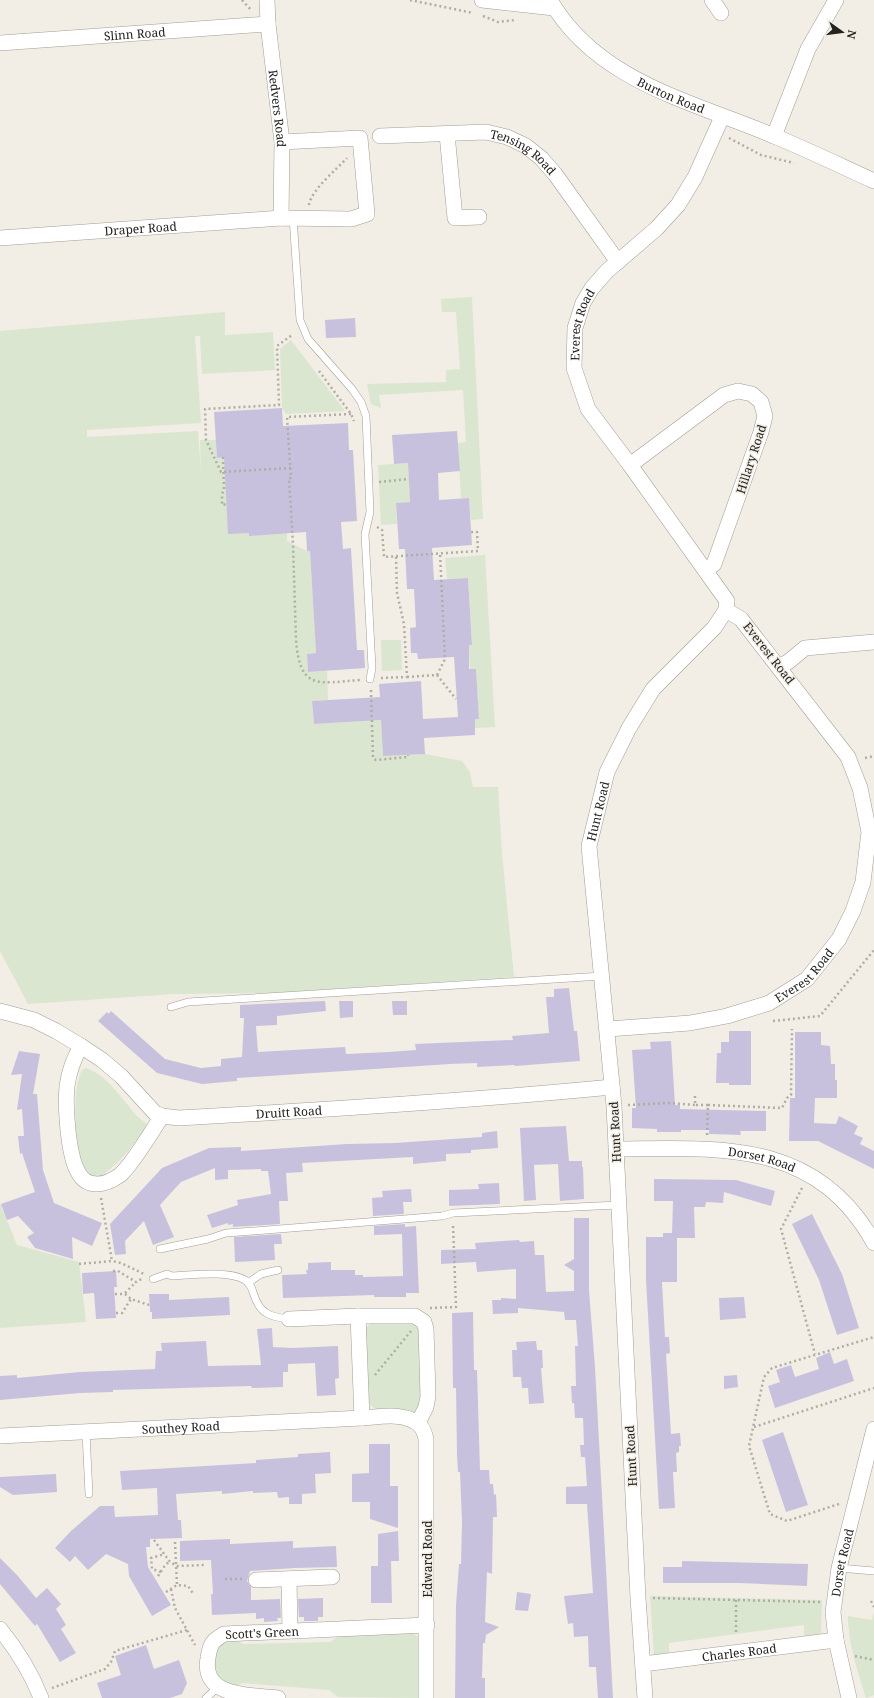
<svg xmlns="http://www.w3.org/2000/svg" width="874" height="1698" font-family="'Noto Serif',serif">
	<rect width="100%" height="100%" fill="#f2eee5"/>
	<!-- green -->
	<g fill="#dae6cf">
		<polygon points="472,297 483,519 471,520 469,498 461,498 458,443 466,442 463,390 379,395 381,408 371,404 367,384 446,382 446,370 460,369 456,312 442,312 441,299"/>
		<polygon points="225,312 225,335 273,332 275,370 202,374 200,336 195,336 201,423 87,430 87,437 198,431 201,472 200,440 216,440 217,458 254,456 249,536 287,533 287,541 307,551 310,551 316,653 307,654 308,672 327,671 328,700 312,701 314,724 381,720 383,756 425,754 462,761 470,772 473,787 498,787 502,854 514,977 273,993 174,994 28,1004 0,951 0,331"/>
		<polygon points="291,340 345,411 286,414 282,408 280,349"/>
		<polygon points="408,463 410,502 396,503 397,524 381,525 378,465"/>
		<polygon points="485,555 495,727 475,728 474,719 479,719 476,669 470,669 468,645 472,644 468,578 447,579 445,558"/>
		<polygon points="381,640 401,640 402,670 382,671"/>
		<path d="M86 1068C108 1076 121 1098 136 1115 139 1119 144 1120 147 1125 134 1145 120 1163 100 1177L88 1175C86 1171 82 1166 81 1161 75 1142 72 1087 82 1070Z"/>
		<polygon points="0,1203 17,1245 79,1262 86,1322 0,1328"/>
		<path d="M372 1323H413L418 1329 422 1394 418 1410 414 1412C400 1413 377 1415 368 1402L365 1332 366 1327Z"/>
		<polygon points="650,1596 822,1600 821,1634 804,1636 804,1625 669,1643 669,1656 654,1656"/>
		<path d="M874 1612V1695L866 1698C858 1672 848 1644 848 1616L872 1620Z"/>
		<polygon points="411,1632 418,1637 420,1642 419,1698 338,1697 329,1690 242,1683 234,1687 221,1682 213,1666 217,1648 224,1641 235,1639 243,1644 330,1642 340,1635"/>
	</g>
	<!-- building -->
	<g fill="#c8c1de">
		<polygon points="355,318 356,337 326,338 325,320"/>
		<polygon points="282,408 283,426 348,423 349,450 353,450 357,521 341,522 343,549 351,548 357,650 364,650 365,668 308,672 307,654 316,653 310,551 307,551 306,532 249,536 249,533 228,534 224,457 217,458 214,412"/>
		<polygon points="457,431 460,471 438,473 439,500 469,498 472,545 432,548 434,580 468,578 472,645 469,645 469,669 476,669 479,719 475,719 475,735 424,738 425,754 383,756 381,720 314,724 312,701 380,697 379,684 421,681 423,719 458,717 454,657 418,659 417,653 411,653 410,628 416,627 414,589 407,589 405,549 399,549 396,503 410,502 408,463 394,464 392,435"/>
		<polygon points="569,988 574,1031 577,1031 580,1061 515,1066 514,1065 477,1067 477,1063 450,1064 237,1078 237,1081 202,1084 157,1073 98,1021 107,1012 109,1014 111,1011 165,1059 201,1068 221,1066 221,1059 242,1057 244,1018 240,1018 240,1005 325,1001 326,1011 277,1016 277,1025 256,1026 258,1052 345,1047 346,1054 388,1052 416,1050 415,1044 513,1040 512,1036 549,1033 546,997 554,997 554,989"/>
		<polygon points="339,1001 353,1001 353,1017 340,1018"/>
		<polygon points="392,1001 407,1001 407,1015 393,1015"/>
		<polygon points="729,1031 751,1031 751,1085 729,1085 729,1083 716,1083 717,1053 721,1053 721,1042 729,1042"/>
		<polygon points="795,1032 821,1032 821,1045 830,1046 831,1064 835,1064 835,1080 837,1080 837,1098 815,1098 814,1123 836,1124 839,1116 858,1126 854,1134 863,1138 860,1144 874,1151 874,1169 818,1141 789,1141 790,1098 795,1098"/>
		<polygon points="671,1041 675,1105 680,1105 680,1109 766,1111 766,1131 740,1131 741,1135 709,1134 709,1130 681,1130 681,1132 657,1132 657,1129 632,1128 632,1108 636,1108 632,1050 651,1049 650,1042"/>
		<polygon points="19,1051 40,1054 33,1094 37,1094 43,1170 54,1203 102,1223 92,1246 72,1237 73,1259 35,1248 27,1237 34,1233 18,1216 7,1220 1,1204 35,1192 22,1153 20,1154 18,1136 24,1136 22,1109 17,1110 22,1074 11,1075"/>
		<polygon points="566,1126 569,1161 582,1161 582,1167 583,1167 584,1199 560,1201 558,1164 534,1165 536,1200 524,1201 520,1128"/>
		<polygon points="497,1131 498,1148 471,1150 471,1153 446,1154 446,1161 413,1164 413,1157 302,1163 303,1172 286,1173 288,1201 279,1201 280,1224 233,1227 233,1224 228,1225 228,1223 212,1228 207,1215 238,1205 237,1200 271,1194 268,1171 261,1171 261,1169 228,1170 228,1179 215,1180 215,1168 181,1182 160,1205 174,1237 153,1245 144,1221 125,1241 126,1254 115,1255 110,1224 162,1168 209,1148 241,1147 241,1151 347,1144 395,1143 482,1137 482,1133"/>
		<polygon points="654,1179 736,1180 775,1191 771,1206 724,1192 723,1203 706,1202 705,1207 694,1207 695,1238 677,1238 677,1282 662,1282 665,1337 669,1337 670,1353 666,1354 671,1434 680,1433 681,1446 679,1446 679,1452 676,1453 677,1472 673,1472 675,1508 659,1509 646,1280 646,1237 663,1237 663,1233 672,1233 673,1201 654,1201"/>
		<polygon points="499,1183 500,1204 449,1206 449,1190 479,1189 478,1184"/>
		<polygon points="411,1189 412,1202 403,1202 404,1214 373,1216 372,1198 383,1197 382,1191"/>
		<polygon points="812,1214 842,1274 859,1328 837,1335 819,1280 792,1224"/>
		<polygon points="574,1218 589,1218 589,1290 595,1367 613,1698 598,1698 596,1667 589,1667 588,1636 574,1637 573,1623 568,1624 564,1596 593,1593 587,1504 566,1504 566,1487 587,1486 585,1457 581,1457 580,1445 584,1445 583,1418 575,1418 574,1403 572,1403 571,1386 576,1386 575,1346 578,1346 576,1320 565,1320 564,1312 518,1308 518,1313 493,1314 492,1300 501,1300 501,1298 516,1299 516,1269 477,1272 476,1262 441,1264 441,1250 476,1249 475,1243 519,1240 520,1242 534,1241 535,1255 544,1255 546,1292 574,1291 574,1271 564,1265 574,1259"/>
		<polygon points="405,1224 405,1227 416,1226 419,1293 406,1293 406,1297 374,1297 374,1295 283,1298 282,1275 307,1274 306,1270 308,1270 308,1263 331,1262 331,1270 355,1270 355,1275 363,1275 363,1277 403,1276 402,1234 374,1235 374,1226"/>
		<polygon points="281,1234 282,1244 274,1244 275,1260 235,1262 234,1237"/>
		<polygon points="116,1271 117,1287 114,1287 116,1318 96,1319 94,1293 83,1294 82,1273"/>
		<polygon points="149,1294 169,1294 169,1300 229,1297 230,1315 152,1319 152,1312 150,1312"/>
		<polygon points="744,1297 746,1318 720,1320 719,1298"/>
		<polygon points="473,1312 474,1370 477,1370 480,1470 489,1470 490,1484 493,1484 494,1495 496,1494 497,1517 493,1517 492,1574 487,1572 485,1622 499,1627 486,1635 485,1643 483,1643 482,1678 485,1678 485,1698 455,1698 456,1605 459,1564 461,1564 462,1522 460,1472 458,1472 457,1455 456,1388 453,1388 452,1313"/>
		<polygon points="272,1328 273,1347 293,1348 338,1346 339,1378 335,1379 336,1395 317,1396 315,1363 288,1364 288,1372 283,1372 283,1387 252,1388 251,1386 113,1390 113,1392 80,1393 0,1400 0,1376 17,1375 17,1378 80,1372 155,1369 156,1351 162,1351 161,1343 206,1341 208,1366 261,1365 257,1329"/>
		<polygon points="536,1341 537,1350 542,1350 543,1368 541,1368 544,1403 529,1404 528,1388 522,1388 521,1377 513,1377 512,1350 517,1350 516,1342"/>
		<polygon points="830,1352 834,1364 847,1359 854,1381 775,1408 768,1386 780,1382 776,1370 791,1365 795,1377 819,1369 816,1358"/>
		<polygon points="737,1375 738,1387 724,1389 724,1376"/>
		<polygon points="783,1432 808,1505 786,1512 762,1440"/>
		<polygon points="369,1444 390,1444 390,1486 398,1486 398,1528 370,1519 370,1502 352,1502 352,1474 369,1473"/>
		<polygon points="330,1452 331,1473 315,1474 316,1493 302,1494 302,1504 289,1504 289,1497 278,1498 277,1492 253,1493 253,1491 222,1494 222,1491 176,1494 178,1520 181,1520 182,1538 150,1539 150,1547 146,1547 148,1567 171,1605 152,1616 129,1576 128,1564 106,1554 88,1570 75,1556 70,1562 55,1548 71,1531 100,1506 114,1506 115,1517 158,1515 157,1488 122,1490 120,1471 256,1463 256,1460 298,1457 298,1454"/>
		<polygon points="56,1474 57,1492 13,1495 0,1487 0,1477"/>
		<polygon points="398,1531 399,1561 391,1561 392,1603 371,1603 371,1566 378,1566 378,1534"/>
		<polygon points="230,1539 230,1544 293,1541 293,1548 336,1546 337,1567 295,1568 250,1571 247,1581 251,1587 251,1600 280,1599 281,1618 277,1618 278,1621 264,1622 264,1618 256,1619 256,1613 212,1615 211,1594 213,1594 211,1560 180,1561 180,1541"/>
		<polygon points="0,1558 17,1575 36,1598 47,1588 61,1604 56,1609 66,1625 61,1629 76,1653 60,1662 37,1624 35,1626 0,1584"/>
		<polygon points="682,1561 808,1564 807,1586 739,1583 663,1583 663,1567 682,1567"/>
		<polygon points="517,1592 531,1594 528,1611 515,1610"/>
		<polygon points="323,1598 323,1617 318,1617 318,1621 304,1621 304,1617 299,1617 298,1599"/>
		<polygon points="146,1645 154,1669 179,1660 187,1683 182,1694 170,1698 102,1698 97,1683 121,1675 115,1656"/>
	</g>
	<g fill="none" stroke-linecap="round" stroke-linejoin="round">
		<defs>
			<g id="service">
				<polyline points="293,217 300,320 308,339 352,389 361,402 366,416 370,512 365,534 372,668 370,679"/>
				<polyline points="171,1007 188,1002 602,976"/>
				<polyline points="160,1249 208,1239 226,1233 240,1232 442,1216 453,1213 618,1205"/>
				<path d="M153 1279 167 1274 172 1276C191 1275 229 1270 245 1280 251 1284 252 1289 254 1295 260 1314 271 1317 289 1319"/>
				<polyline points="248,1283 261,1274 278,1270"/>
				<polyline points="86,1433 89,1494"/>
				<polyline points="839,1568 874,1571"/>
				<polyline points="206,1698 218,1687"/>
			</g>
			<g id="minor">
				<path id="s1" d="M267 0 268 24 282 142 281 218"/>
				<polyline points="482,0 554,8"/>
				<path id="s2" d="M550 0C597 82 694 102 774 136 808 150 841 166 874 181"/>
				<polyline points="712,0 721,13"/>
				<path id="s3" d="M0 43 268 24"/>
				<polyline points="447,134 455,218 479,217"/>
				<path id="s4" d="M380 136 486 132 507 137 526 146 541 158 555 174 618 262"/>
				<polyline points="774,136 808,49 836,0"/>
				<path id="s5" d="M0 238 281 218 351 219 367 214 360 138 282 142"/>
				<polyline points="630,465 724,395 738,391 752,394 761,402 765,416 761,432 714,564 706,570"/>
				<polyline points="779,666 788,662 805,648 874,642"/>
				<path id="s6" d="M0 1011 34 1020 56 1031 81 1046 102 1060 121 1076 155 1113 162 1116 179 1118C323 1110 468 1101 612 1087"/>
				<path id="s7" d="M608 1029 690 1023 727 1016 769 1003 807 979 839 939 853 911 863 882 869 832 860 788 848 757 741 619 726 610"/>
				<path d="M81 1046C74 1058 69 1071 67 1086 65 1106 68 1155 78 1172 82 1180 89 1184 97 1184 105 1184 113 1180 120 1175 132 1165 152 1131 162 1116"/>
				<path id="s8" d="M617 1149C720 1148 816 1139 874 1243"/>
				<polyline points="289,1319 358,1316"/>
				<path d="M418 1423 426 1407 428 1396 426 1329 424 1322 415 1316H358L362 1418C378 1417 403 1412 417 1423 422 1426 425 1434 426 1439V1698"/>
				<path id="s9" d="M0 1436 362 1418"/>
				<polyline points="289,1579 290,1631"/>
				<polyline points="256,1580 332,1577"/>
				<path d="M0 1629C17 1650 31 1672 41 1698"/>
				<path id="s10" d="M643 1664 836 1640"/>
				<path id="s11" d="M278 1698C252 1695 201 1698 208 1658 210 1644 212 1641 224 1634L427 1625"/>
				<path id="s12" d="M645 1698 638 1598 614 1106 589 846 607 772 629 728 653 689 714 628 726 610 727 601 630 465 588 409 574 368 575 328 583 303 592 288 607 271 656 229 678 205 695 177 722 117"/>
				<path id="s13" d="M849 1698 836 1640 833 1612 839 1568 874 1429"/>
			</g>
		</defs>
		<!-- service casing -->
		<use href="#service" stroke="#a29e96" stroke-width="8"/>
		<!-- minor casing -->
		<use href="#minor" stroke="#a29e96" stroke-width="16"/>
		<!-- path -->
		<g stroke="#b0ada6" stroke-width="2.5" stroke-dasharray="2 3" stroke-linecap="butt">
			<polyline points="242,0 251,10"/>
			<polyline points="410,0 473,13"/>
			<polyline points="483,16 498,22 515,20"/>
			<polyline points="729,138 761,155 794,163"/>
			<path d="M309 205C311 190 337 169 347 158"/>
			<polyline points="319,371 351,414 354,421"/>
			<path d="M351 414 287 417 291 478H289L293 544 296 640C300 691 318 683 360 680"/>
			<polyline points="223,457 224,490 222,494 222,505 227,504"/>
			<polyline points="291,468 221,472 206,440 205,409 279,405 277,346 292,335"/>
			<polyline points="379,482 409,479"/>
			<polyline points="377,527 382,530 384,557 478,551 477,532 471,532"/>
			<polyline points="437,675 445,659 440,553"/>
			<polyline points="407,677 437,675 456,699"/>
			<polyline points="381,678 407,677 404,624 397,593 396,556"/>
			<polyline points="371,690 373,758 376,760 408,757 408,755"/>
			<polyline points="865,758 874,756"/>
			<polyline points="773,1021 820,1016 874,950"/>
			<polyline points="695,1096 695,1105 708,1105 707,1136"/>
			<polyline points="628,1105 670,1103 695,1105"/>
			<polyline points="708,1105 782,1108 787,1098 791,1095 792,1029"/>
			<polyline points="802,1188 781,1229 815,1354"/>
			<polyline points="101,1198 112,1261"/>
			<polyline points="79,1264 112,1261 121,1263 144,1274"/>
			<polyline points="113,1271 118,1271 136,1282 143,1278"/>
			<polyline points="125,1293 136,1282"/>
			<polyline points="115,1294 125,1294 131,1299 149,1305"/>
			<polyline points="430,1308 456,1307 453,1224"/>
			<polyline points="116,1313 122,1313 131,1299"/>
			<polyline points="375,1375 411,1331"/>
			<polyline points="754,1427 874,1388"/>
			<polyline points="839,1504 787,1521 770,1514 749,1446 764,1377 772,1368 874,1337"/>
			<polyline points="154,1540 170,1562 177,1566 205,1565"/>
			<polyline points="175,1542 177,1585 188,1586 194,1595"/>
			<polyline points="161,1572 152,1569 151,1558 165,1554"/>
			<polyline points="158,1576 166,1564 170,1562"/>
			<polyline points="225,1579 242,1579"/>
			<polyline points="171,1589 175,1608 195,1645"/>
			<polyline points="166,1592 177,1585"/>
			<polyline points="653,1598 820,1602"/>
			<polyline points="736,1600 736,1634"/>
			<polyline points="871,1601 874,1607"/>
			<polyline points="855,1656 874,1660"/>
			<polyline points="52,1688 105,1669 111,1662 115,1651 187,1630"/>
		</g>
		<!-- service -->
		<use href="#service" stroke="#fff" stroke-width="7"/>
		<!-- minor -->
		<use href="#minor" stroke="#fff" stroke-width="15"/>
	</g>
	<g text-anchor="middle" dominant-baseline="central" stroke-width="3" stroke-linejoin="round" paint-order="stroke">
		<!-- street labels -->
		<g font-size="12" fill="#242320" stroke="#f2eee5">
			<text stroke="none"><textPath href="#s3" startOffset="135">Slinn Road</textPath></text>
			<text stroke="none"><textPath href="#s2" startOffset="157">Burton Road</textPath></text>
			<text stroke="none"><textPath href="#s1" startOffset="109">Redvers Road</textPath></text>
			<text stroke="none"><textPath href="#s4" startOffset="149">Tensing Road</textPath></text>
			<text stroke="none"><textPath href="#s5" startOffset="141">Draper Road</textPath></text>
			<text stroke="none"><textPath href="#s12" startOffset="1467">Everest Road</textPath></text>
			<text transform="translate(751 459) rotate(-72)">Hillary Road</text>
			<text transform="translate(769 653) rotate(52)">Everest Road</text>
			<text stroke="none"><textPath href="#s12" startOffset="890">Hunt Road</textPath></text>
			<text stroke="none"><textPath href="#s7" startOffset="209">Everest Road</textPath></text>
			<text stroke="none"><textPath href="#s6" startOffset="324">Druitt Road</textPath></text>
			<text transform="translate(615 1132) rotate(-93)">Hunt Road</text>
			<text stroke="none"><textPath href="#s8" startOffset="146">Dorset Road</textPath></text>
			<text stroke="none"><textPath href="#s9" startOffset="181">Southey Road</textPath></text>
			<text transform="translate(631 1456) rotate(-93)">Hunt Road</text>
			<text transform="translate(427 1559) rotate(-90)">Edward Road</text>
			<text stroke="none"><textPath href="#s13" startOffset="138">Dorset Road</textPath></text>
			<text stroke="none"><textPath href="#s11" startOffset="162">Scott's Green</textPath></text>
			<text stroke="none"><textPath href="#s10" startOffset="97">Charles Road</textPath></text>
		</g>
	</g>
	<!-- north arrow -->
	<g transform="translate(842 32) rotate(104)" stroke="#f2eee5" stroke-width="3" paint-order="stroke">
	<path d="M0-3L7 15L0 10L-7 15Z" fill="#242320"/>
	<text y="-6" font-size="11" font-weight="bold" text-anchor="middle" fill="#242320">N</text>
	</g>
</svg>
